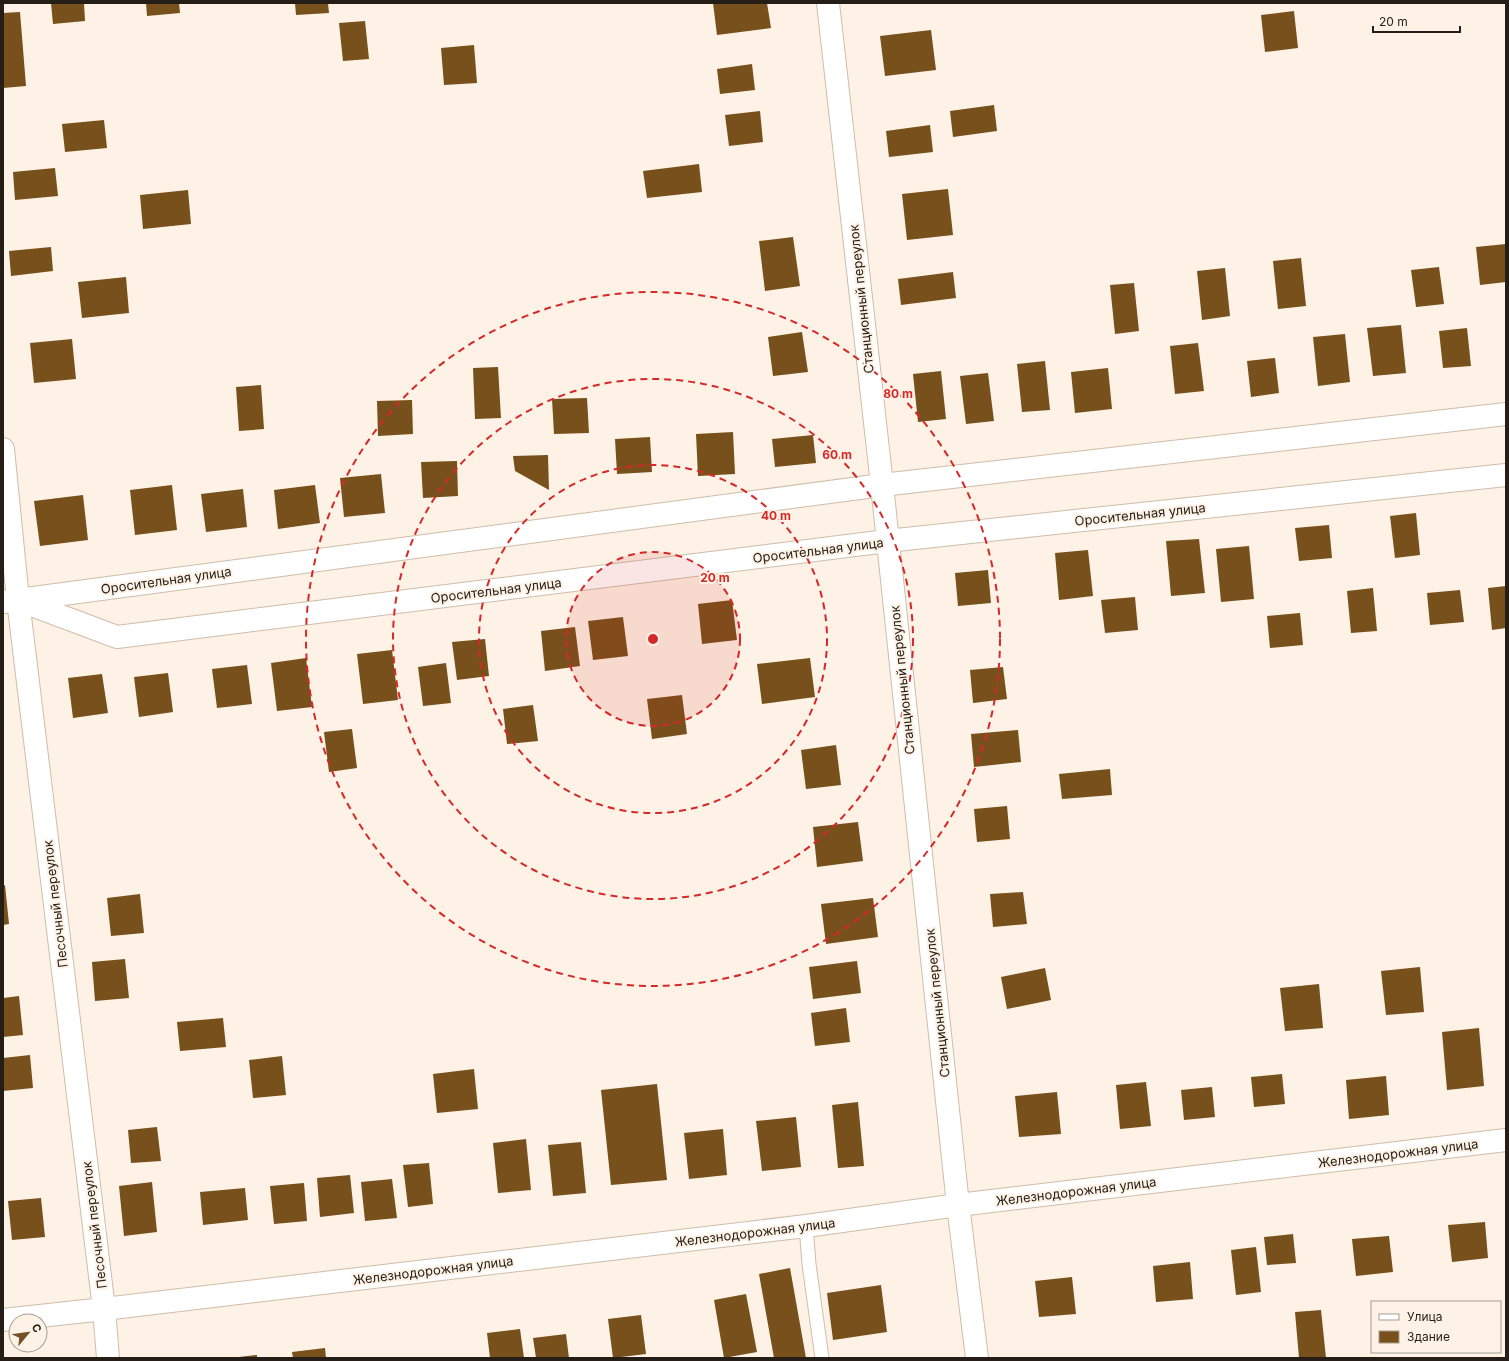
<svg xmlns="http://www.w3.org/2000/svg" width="1509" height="1361" font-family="Inter,sans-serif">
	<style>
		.building { fill: #77501b }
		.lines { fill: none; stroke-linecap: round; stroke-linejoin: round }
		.lane-casing { stroke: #cebda9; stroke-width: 15 }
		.street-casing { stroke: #cebda9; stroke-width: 24 }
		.lane { stroke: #fff; stroke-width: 13 }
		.street { stroke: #fff; stroke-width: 22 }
		.ring { fill: none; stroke: #d62828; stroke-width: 2; stroke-dasharray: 7 5 }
		.labels { text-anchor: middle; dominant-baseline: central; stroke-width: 4; stroke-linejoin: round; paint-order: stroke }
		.street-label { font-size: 13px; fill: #241e16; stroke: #fdf2e5 }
		.centre { fill: #d62828; stroke: #fdf2e5; stroke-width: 2 }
		.ring-label { font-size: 12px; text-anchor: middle; font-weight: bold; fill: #d62828; stroke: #fdf2e5; stroke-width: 4; stroke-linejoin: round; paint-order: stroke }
	</style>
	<rect width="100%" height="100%" fill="#fdf2e5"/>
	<path class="building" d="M 51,3 L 84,3 L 85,21 L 53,24 Z
		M 146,3 L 179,3 L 180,13 L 147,16 Z
		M 295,3 L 328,3 L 329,13 L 296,15 Z
		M 713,3 L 767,3 L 771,28 L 717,35 Z
		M 1294,11 L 1298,48 L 1265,52 L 1261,15 Z
		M 20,12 L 26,86 L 3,88 L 3,13 Z
		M 365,21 L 369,59 L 343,61 L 339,23 Z
		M 931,30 L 936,70 L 885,76 L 880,36 Z
		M 474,45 L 477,83 L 444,85 L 441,48 Z
		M 752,64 L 755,90 L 720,94 L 717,69 Z
		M 994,105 L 997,131 L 953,137 L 950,111 Z
		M 760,111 L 763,142 L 729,146 L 725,115 Z
		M 104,120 L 107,148 L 65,152 L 62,124 Z
		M 930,125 L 933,152 L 889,157 L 886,131 Z
		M 699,164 L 702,192 L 647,198 L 643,171 Z
		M 55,168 L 58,196 L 15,200 L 13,172 Z
		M 948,189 L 953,235 L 907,240 L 902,194 Z
		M 188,190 L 191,224 L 143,229 L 140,195 Z
		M 793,237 L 800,286 L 765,291 L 759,241 Z
		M 1506,244 L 1506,282 L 1480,285 L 1476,247 Z
		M 51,247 L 53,271 L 11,276 L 9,251 Z
		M 1301,258 L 1306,306 L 1278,309 L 1273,261 Z
		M 1439,267 L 1444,304 L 1416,307 L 1411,270 Z
		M 1225,268 L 1230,316 L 1202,320 L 1197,271 Z
		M 953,272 L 956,298 L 901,305 L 898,279 Z
		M 126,277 L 129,313 L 82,318 L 78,282 Z
		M 1134,283 L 1139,331 L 1115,334 L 1110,285 Z
		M 1401,325 L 1406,373 L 1373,376 L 1367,328 Z
		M 1467,328 L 1471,366 L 1443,368 L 1439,331 Z
		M 802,332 L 808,372 L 773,376 L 768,337 Z
		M 1345,334 L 1350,382 L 1318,386 L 1313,337 Z
		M 72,339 L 76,379 L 34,383 L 30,343 Z
		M 1198,343 L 1204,391 L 1175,394 L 1170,346 Z
		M 1275,358 L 1279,393 L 1251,397 L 1247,361 Z
		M 1045,361 L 1050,410 L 1022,412 L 1017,364 Z
		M 498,367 L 501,418 L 475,419 L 473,368 Z
		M 1108,368 L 1112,409 L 1075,413 L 1071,372 Z
		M 941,371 L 946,419 L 918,422 L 913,374 Z
		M 988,373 L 994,421 L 966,424 L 960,376 Z
		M 261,385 L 264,429 L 239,431 L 236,387 Z
		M 587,398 L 589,433 L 554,434 L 552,399 Z
		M 412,400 L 413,434 L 378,436 L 377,401 Z
		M 733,432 L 735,474 L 698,476 L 696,434 Z
		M 813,435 L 816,463 L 775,467 L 772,439 Z
		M 650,437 L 652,472 L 617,474 L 615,439 Z
		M 548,455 L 549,490 L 515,471 L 513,456 Z
		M 457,461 L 458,496 L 423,498 L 421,462 Z
		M 381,474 L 385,513 L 344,517 L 340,478 Z
		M 172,485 L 177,530 L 135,535 L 130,490 Z
		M 315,485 L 320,523 L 278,529 L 274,490 Z
		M 243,489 L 247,527 L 206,532 L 201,494 Z
		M 83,495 L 88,540 L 40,546 L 34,501 Z
		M 1416,513 L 1420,555 L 1395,558 L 1390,516 Z
		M 1329,525 L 1332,558 L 1299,561 L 1295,528 Z
		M 1199,539 L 1205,593 L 1171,596 L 1166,541 Z
		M 1249,546 L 1254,599 L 1221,602 L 1216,549 Z
		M 1088,550 L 1093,596 L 1059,600 L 1055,553 Z
		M 988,570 L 991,603 L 958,606 L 955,573 Z
		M 1506,586 L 1506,628 L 1492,630 L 1488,588 Z
		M 1373,588 L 1377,631 L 1351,633 L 1347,591 Z
		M 1460,590 L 1464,622 L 1430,625 L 1427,593 Z
		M 1135,597 L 1138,630 L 1105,633 L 1101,600 Z
		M 732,600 L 737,640 L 702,644 L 698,604 Z
		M 1300,613 L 1303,645 L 1270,648 L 1267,616 Z
		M 623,617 L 628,656 L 593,660 L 588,621 Z
		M 575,627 L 580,666 L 545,671 L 541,631 Z
		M 485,639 L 489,676 L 457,680 L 452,642 Z
		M 392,650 L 398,700 L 363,704 L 357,654 Z
		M 306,658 L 312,707 L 277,711 L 271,663 Z
		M 810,658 L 815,697 L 762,704 L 757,664 Z
		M 446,663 L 451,703 L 423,706 L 418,667 Z
		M 247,665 L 252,704 L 217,708 L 212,669 Z
		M 1003,667 L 1007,699 L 973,703 L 970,670 Z
		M 168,673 L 173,712 L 139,717 L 134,677 Z
		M 102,674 L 108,713 L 73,718 L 68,678 Z
		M 682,695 L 687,734 L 652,739 L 647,699 Z
		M 533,705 L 538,741 L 507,744 L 503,709 Z
		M 352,729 L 357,768 L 329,772 L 324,732 Z
		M 1018,730 L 1021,762 L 974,767 L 971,734 Z
		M 836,745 L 841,785 L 806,789 L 801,750 Z
		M 1110,769 L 1112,795 L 1062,799 L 1059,774 Z
		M 1007,806 L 1010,839 L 977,842 L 974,809 Z
		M 858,822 L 863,861 L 817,867 L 813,827 Z
		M 5,885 L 9,924 L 3,925 L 3,886 Z
		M 1023,892 L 1027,924 L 993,927 L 990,894 Z
		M 140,894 L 144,933 L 111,936 L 107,898 Z
		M 873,898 L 878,937 L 826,944 L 821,904 Z
		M 125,959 L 129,998 L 95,1001 L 92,962 Z
		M 857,961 L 861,993 L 813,999 L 809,967 Z
		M 1420,967 L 1424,1012 L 1386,1015 L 1381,971 Z
		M 1045,968 L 1051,1000 L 1007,1009 L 1001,977 Z
		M 1319,984 L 1323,1028 L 1285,1031 L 1280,988 Z
		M 19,996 L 23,1035 L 3,1037 L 3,998 Z
		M 846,1008 L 850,1042 L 815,1046 L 811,1013 Z
		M 223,1018 L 226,1047 L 180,1051 L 177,1022 Z
		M 1479,1028 L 1484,1086 L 1447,1090 L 1442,1032 Z
		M 30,1055 L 33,1088 L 3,1091 L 3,1058 Z
		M 282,1056 L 286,1095 L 253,1098 L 249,1060 Z
		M 474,1069 L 478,1109 L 437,1113 L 433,1074 Z
		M 1282,1074 L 1285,1104 L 1254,1107 L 1251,1077 Z
		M 1386,1076 L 1389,1115 L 1349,1119 L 1346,1080 Z
		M 1146,1082 L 1151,1126 L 1120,1129 L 1116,1085 Z
		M 657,1084 L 667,1180 L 611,1185 L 601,1090 Z
		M 1212,1087 L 1215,1117 L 1184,1120 L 1181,1090 Z
		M 1057,1092 L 1061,1134 L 1019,1137 L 1015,1096 Z
		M 858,1102 L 864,1166 L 838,1168 L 832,1105 Z
		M 796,1117 L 801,1167 L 762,1171 L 756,1121 Z
		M 157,1127 L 161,1161 L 131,1163 L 128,1130 Z
		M 723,1129 L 727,1175 L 689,1179 L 684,1133 Z
		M 526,1139 L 531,1190 L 498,1193 L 493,1143 Z
		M 581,1142 L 586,1193 L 553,1196 L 548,1145 Z
		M 429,1163 L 433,1204 L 408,1207 L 403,1165 Z
		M 350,1175 L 354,1213 L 320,1217 L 317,1178 Z
		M 392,1179 L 397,1218 L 365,1221 L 361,1182 Z
		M 152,1182 L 157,1232 L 124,1236 L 119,1186 Z
		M 304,1183 L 307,1221 L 274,1224 L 270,1186 Z
		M 245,1188 L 248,1220 L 203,1225 L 200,1192 Z
		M 41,1198 L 45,1237 L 12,1240 L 8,1201 Z
		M 1485,1222 L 1488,1258 L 1452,1262 L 1448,1225 Z
		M 1293,1234 L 1296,1263 L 1267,1265 L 1264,1237 Z
		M 1389,1236 L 1393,1272 L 1356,1276 L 1352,1239 Z
		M 1256,1247 L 1261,1292 L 1236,1295 L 1231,1250 Z
		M 1190,1262 L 1193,1299 L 1156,1302 L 1153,1266 Z
		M 790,1268 L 806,1358 L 774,1358 L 759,1274 Z
		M 1072,1277 L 1076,1314 L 1039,1317 L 1035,1281 Z
		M 881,1285 L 887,1332 L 833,1340 L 827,1293 Z
		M 746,1294 L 757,1352 L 724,1358 L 714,1300 Z
		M 1321,1310 L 1326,1358 L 1299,1358 L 1295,1312 Z
		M 641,1315 L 646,1354 L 613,1358 L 608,1319 Z
		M 520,1329 L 524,1358 L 490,1358 L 487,1333 Z
		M 566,1334 L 569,1358 L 536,1358 L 533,1338 Z
		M 325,1348 L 326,1358 L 293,1358 L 292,1352 Z
		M 257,1355 L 257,1358 L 239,1358 L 239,1357 Z"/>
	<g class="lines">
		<defs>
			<path id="lane" d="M 806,1226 L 809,1264 L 822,1358"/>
			<path id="street" d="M 828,3 L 882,485 L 958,1205 L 977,1358
				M 3,449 L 18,600 L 104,1309 L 108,1358
				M 21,601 L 117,637 L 887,541 L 1506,475
				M 3,602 L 882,485 L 1506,414
				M 3,1320 L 104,1309 L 806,1226 L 958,1205 L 1506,1140"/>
		</defs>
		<use href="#lane" class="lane-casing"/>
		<use href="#street" class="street-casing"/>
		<use href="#lane" class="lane"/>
		<use href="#street" class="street"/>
	</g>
	<circle cx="653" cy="639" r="87" fill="#d62828" fill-opacity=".12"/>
	<g class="ring">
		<circle cx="653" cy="639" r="87"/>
		<circle cx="653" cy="639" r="174"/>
		<circle cx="653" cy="639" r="260"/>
		<circle cx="653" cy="639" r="347"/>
	</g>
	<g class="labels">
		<g class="street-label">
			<text transform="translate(861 299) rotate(-96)">Станционный переулок</text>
			<text transform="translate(1140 514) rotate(-6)">Оросительная улица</text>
			<text transform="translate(818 550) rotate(-7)">Оросительная улица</text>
			<text transform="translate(166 580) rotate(-8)">Оросительная улица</text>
			<text transform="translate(496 590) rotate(-7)">Оросительная улица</text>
			<text transform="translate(902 680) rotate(-96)">Станционный переулок</text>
			<text transform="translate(55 904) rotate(-97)">Песочный переулок</text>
			<text transform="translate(937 1003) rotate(-96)">Станционный переулок</text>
			<text transform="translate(1398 1153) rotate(-7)">Железнодорожная улица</text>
			<text transform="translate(1076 1191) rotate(-7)">Железнодорожная улица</text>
			<text transform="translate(94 1225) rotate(-97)">Песочный переулок</text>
			<text transform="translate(755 1232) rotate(-7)">Железнодорожная улица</text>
			<text transform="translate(433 1270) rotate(-7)">Железнодорожная улица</text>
		</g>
	</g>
	<circle cx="653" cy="639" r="6" class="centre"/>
	<g class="ring-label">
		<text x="898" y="398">80 m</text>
		<text x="837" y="459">60 m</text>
		<text x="776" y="520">40 m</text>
		<text x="715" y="582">20 m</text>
	</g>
	<rect width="1509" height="1361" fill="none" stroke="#241e16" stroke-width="8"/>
	<rect x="1371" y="1301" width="130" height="52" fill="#fdf2e5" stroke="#a69d92"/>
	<rect x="1379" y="1314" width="20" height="6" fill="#ffffff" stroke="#a69d92"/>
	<text x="1407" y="1321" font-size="12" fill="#241e16">Улица</text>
	<rect x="1379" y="1331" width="20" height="12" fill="#77501b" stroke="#a69d92"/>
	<text x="1407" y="1341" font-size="12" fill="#241e16">Здание</text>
	<g transform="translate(28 1333) rotate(61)"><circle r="19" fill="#fdf2e5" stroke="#a69d92"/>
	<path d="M0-3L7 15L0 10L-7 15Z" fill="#725128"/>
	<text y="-6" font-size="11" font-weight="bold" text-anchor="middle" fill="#241e16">С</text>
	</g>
	<path d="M1373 26v6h87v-6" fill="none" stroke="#241e16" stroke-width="2"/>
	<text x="1379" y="26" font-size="12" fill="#241e16" stroke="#fdf2e5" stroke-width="3" paint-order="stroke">20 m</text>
</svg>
